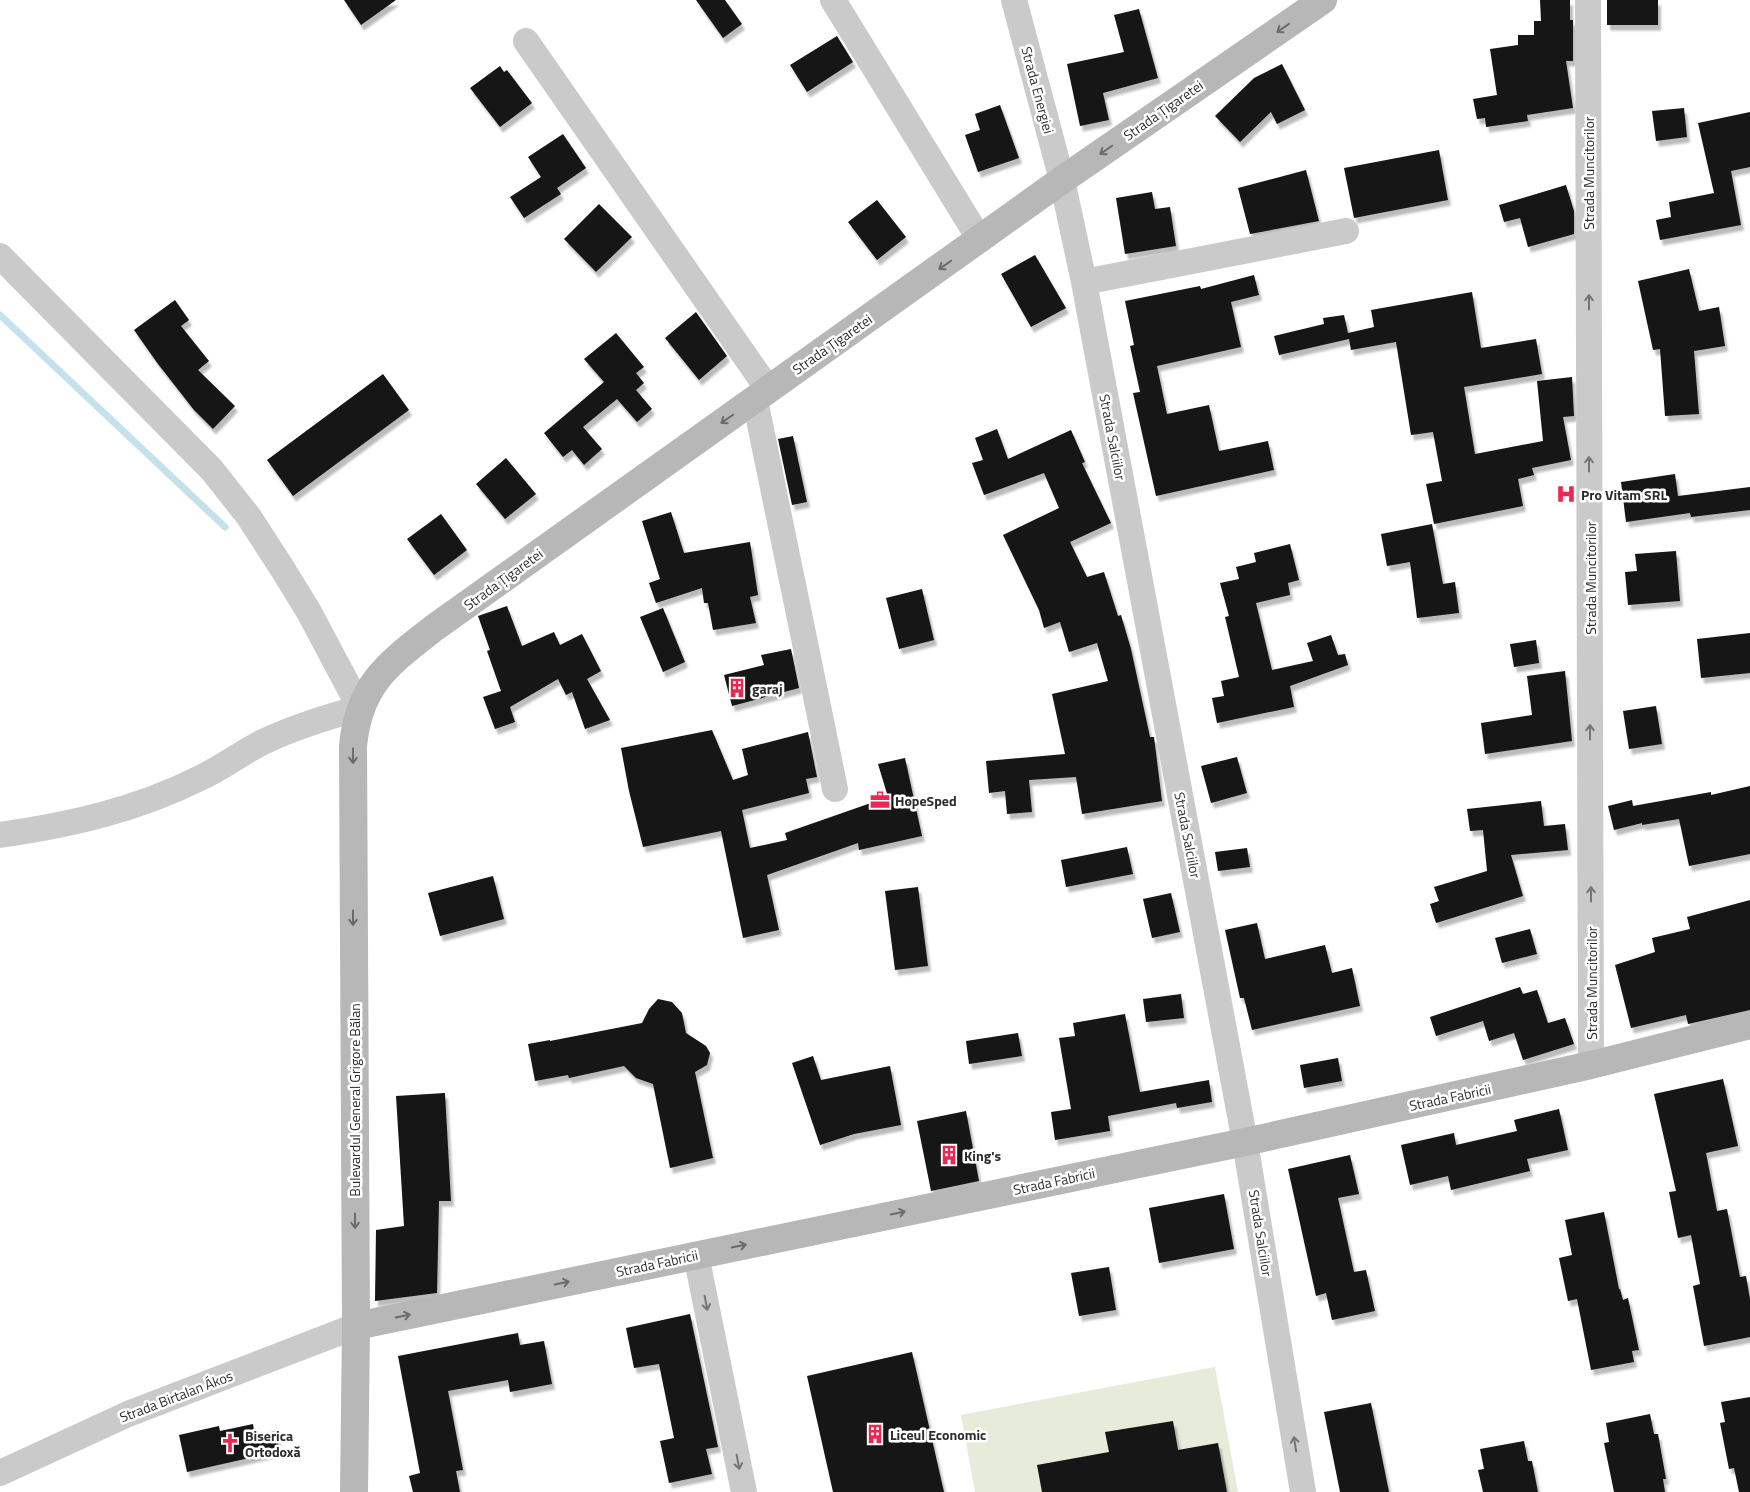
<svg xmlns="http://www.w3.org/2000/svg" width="1750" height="1492" font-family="'Titillium Web',sans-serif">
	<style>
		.green { fill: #e6ebda }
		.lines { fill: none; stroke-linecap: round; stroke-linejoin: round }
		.stream { stroke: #c5e2ec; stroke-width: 7 }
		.building { fill: #141414; filter: url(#shadow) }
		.street { stroke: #cacaca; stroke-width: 26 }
		.secondary { stroke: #b7b7b7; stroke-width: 28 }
		.oneway { stroke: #6b6b6b }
		.oneway2 { stroke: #747474 }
		.labels { text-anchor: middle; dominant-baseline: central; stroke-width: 5; stroke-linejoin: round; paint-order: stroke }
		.street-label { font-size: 14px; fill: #2d2d2d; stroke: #fff }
		.poi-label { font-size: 14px; font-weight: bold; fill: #2d2d2d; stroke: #fff; text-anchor: start }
	</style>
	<defs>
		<filter id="shadow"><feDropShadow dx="3" dy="5.5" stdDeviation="1" flood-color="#0004"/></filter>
	</defs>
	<rect width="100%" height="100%" fill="#fff"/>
	<path class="green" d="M 1215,1367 L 1238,1492 L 975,1492 L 961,1415 Z"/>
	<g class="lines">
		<path class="stream" d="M 0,315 L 225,527"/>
	</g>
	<path class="building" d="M 344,0 L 396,0 L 361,25 Z
		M 696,0 L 725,0 L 742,24 L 723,38 Z
		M 1540,0 L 1570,0 L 1570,20 L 1573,20 L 1573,61 L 1566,61 L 1573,108 L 1527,115 L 1528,121 L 1486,127 L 1485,118 L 1477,119 L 1473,99 L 1497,95 L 1490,49 L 1518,45 L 1518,35 L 1534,35 L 1534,21 L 1541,21 Z
		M 1607,0 L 1658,0 L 1658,25 L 1607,25 Z
		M 1139,9 L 1158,78 L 1103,93 L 1109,120 L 1080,126 L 1067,64 L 1124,52 L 1114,15 Z
		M 837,36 L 853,62 L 807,92 L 790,65 Z
		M 1282,64 L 1305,110 L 1277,124 L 1271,112 L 1240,142 L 1215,116 L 1254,78 Z
		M 500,66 L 504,72 L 507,70 L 532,103 L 500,127 L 470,88 Z
		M 1000,105 L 1019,158 L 978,172 L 965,135 L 980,130 L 975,114 Z
		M 1684,108 L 1687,137 L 1656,141 L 1652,111 Z
		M 1750,112 L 1750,167 L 1731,171 L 1741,225 L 1660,240 L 1656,220 L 1671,217 L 1669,202 L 1714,193 L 1698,123 Z
		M 563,134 L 586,168 L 557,188 L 561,194 L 524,218 L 510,197 L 541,177 L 528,157 Z
		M 1439,150 L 1448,200 L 1354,218 L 1344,168 Z
		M 1306,170 L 1319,221 L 1250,234 L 1238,188 Z
		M 1566,185 L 1574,211 L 1574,234 L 1528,247 L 1520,218 L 1504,222 L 1499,205 Z
		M 1152,192 L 1155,209 L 1170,207 L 1176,246 L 1125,254 L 1116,198 Z
		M 877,200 L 906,237 L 877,260 L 848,222 Z
		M 599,204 L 632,237 L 596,272 L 564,239 Z
		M 1035,255 L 1066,308 L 1031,327 L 1001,274 Z
		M 1689,269 L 1699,311 L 1719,307 L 1725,346 L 1694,351 L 1699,414 L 1665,416 L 1660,349 L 1653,350 L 1638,281 Z
		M 1254,275 L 1259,295 L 1231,302 L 1241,347 L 1157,366 L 1167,414 L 1209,405 L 1219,451 L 1268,441 L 1274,470 L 1156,496 L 1133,393 L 1140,392 L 1130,346 L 1134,345 L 1125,301 L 1200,286 L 1201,289 Z
		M 1472,292 L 1481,348 L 1536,339 L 1542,374 L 1464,387 L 1475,454 L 1543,441 L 1537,381 L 1572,377 L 1574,416 L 1563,417 L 1571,460 L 1532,468 L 1534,475 L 1518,479 L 1523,506 L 1434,524 L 1426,484 L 1442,481 L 1433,432 L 1411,435 L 1396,342 L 1351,350 L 1349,339 L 1279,355 L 1274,336 L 1324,324 L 1323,318 L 1344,315 L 1348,333 L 1374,327 L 1371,310 Z
		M 175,300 L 189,320 L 181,326 L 209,361 L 198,370 L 235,406 L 213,429 L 194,410 L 158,364 L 134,330 Z
		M 696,312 L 727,356 L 699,380 L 665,338 Z
		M 616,333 L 644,367 L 636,373 L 644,383 L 636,390 L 652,409 L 637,422 L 617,399 L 583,427 L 602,449 L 584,465 L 572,450 L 563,457 L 544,433 L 604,382 L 584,359 Z
		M 383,374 L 409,410 L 293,496 L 267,460 Z
		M 997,429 L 1008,459 L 1071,430 L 1085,462 L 1082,463 L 1111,523 L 1070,542 L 1087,577 L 1104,572 L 1118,616 L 1121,615 L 1131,649 L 1150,737 L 1154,737 L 1162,801 L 1082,814 L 1076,777 L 1029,780 L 1032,812 L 1007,814 L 1005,791 L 989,793 L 986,761 L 1065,754 L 1052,694 L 1108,681 L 1097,643 L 1069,652 L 1060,622 L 1044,628 L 1039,610 L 1003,535 L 1059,508 L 1044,473 L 984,495 L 972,463 L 983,460 L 975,438 Z
		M 793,436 L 807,502 L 792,505 L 778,439 Z
		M 506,458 L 536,494 L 505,519 L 476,484 Z
		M 1675,474 L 1678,496 L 1750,487 L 1750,510 L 1691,517 L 1690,513 L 1626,522 L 1621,482 Z
		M 671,512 L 684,553 L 750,542 L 758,595 L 750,597 L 756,623 L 713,630 L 708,603 L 704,603 L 702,588 L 656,603 L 649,583 L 660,579 L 642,521 Z
		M 441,514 L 467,550 L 434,575 L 407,539 Z
		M 1432,524 L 1443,584 L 1455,582 L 1459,613 L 1417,618 L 1410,562 L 1387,566 L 1381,534 Z
		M 1290,544 L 1299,580 L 1288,583 L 1290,595 L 1256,603 L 1272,670 L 1313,661 L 1307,643 L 1331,635 L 1338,655 L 1345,654 L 1348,665 L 1290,686 L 1294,707 L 1217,723 L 1212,698 L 1224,696 L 1221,681 L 1239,677 L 1225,617 L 1229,616 L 1220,583 L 1239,579 L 1236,567 L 1256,562 L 1254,553 Z
		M 1676,551 L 1680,601 L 1628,605 L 1625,572 L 1637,571 L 1635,554 Z
		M 922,589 L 934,640 L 899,649 L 886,598 Z
		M 507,606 L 522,646 L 554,632 L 560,645 L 582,634 L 601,671 L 587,679 L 610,720 L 585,729 L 572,692 L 566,695 L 558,679 L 510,707 L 515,722 L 495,729 L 483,697 L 501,691 L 487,651 L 490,650 L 478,616 Z
		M 663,608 L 685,662 L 663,672 L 640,617 Z
		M 1750,633 L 1750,673 L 1701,678 L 1697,639 Z
		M 1536,640 L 1539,663 L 1514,667 L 1510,644 Z
		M 791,649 L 799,688 L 732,706 L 724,675 L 764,665 L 761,655 Z
		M 1565,671 L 1572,741 L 1485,754 L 1481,723 L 1532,715 L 1527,676 Z
		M 1656,706 L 1662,744 L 1629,749 L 1623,711 Z
		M 712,730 L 733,780 L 748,775 L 742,749 L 808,732 L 817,777 L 806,779 L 809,793 L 742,810 L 750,848 L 787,840 L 785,833 L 888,797 L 878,764 L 905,758 L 922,836 L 859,850 L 858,843 L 767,875 L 779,930 L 743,938 L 721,831 L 643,847 L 629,791 L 621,748 Z
		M 1237,757 L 1247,793 L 1211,803 L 1201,766 Z
		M 1750,786 L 1750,854 L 1689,866 L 1679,819 L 1642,825 L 1642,823 L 1614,830 L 1608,806 L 1632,800 L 1633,806 L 1711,792 L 1711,795 Z
		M 1541,801 L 1544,826 L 1565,824 L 1568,850 L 1511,855 L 1523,896 L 1436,923 L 1430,904 L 1439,901 L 1434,887 L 1487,871 L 1483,830 L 1470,831 L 1467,809 Z
		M 1127,847 L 1133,874 L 1066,887 L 1061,860 Z
		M 1247,848 L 1250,867 L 1218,871 L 1215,852 Z
		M 493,876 L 504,919 L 440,936 L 428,893 Z
		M 918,887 L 928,966 L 895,970 L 885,891 Z
		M 1171,893 L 1180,932 L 1152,938 L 1143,899 Z
		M 1750,900 L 1750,1010 L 1688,1024 L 1686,1015 L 1631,1028 L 1615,965 L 1655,952 L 1652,938 L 1690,929 L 1687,917 Z
		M 1257,923 L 1265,959 L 1325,945 L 1332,973 L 1352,968 L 1360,1006 L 1252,1030 L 1244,998 L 1240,998 L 1225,930 Z
		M 1530,929 L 1537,954 L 1502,963 L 1495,938 Z
		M 1520,987 L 1523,994 L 1537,990 L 1548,1023 L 1565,1018 L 1574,1044 L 1523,1060 L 1514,1033 L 1489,1041 L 1483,1021 L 1436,1036 L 1430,1017 Z
		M 1181,994 L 1184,1018 L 1146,1022 L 1143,999 Z
		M 658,999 L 672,1002 L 682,1013 L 686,1033 L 706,1046 L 710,1053 L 707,1065 L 695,1072 L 713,1158 L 670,1168 L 653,1084 L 636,1078 L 624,1066 L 569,1078 L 568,1075 L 535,1081 L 528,1044 L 550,1040 L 550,1041 L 642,1023 L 649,1009 Z
		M 1125,1014 L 1140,1092 L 1209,1080 L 1212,1102 L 1177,1108 L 1176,1103 L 1108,1116 L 1110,1131 L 1055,1140 L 1051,1112 L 1071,1109 L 1059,1038 L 1075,1036 L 1073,1023 Z
		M 1018,1033 L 1022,1056 L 969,1064 L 966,1041 Z
		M 813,1056 L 821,1080 L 890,1066 L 901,1125 L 854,1134 L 820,1145 L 792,1063 Z
		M 1338,1058 L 1342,1081 L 1304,1088 L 1300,1065 Z
		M 1723,1079 L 1738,1146 L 1706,1153 L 1717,1211 L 1727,1209 L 1740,1277 L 1746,1276 L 1750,1299 L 1750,1337 L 1704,1346 L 1693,1286 L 1700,1284 L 1691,1235 L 1678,1238 L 1669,1192 L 1676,1191 L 1654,1094 Z
		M 445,1093 L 451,1201 L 439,1201 L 437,1293 L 375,1301 L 376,1230 L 404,1226 L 396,1096 Z
		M 1559,1109 L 1568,1150 L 1527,1159 L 1530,1171 L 1451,1190 L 1448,1176 L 1410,1185 L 1401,1145 L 1454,1133 L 1456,1145 L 1517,1131 L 1514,1120 Z
		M 966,1111 L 979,1181 L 931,1191 L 917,1121 Z
		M 1350,1155 L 1359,1194 L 1338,1198 L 1354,1272 L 1366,1270 L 1375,1311 L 1332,1320 L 1326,1293 L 1316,1296 L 1288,1169 Z
		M 1224,1194 L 1234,1249 L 1159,1263 L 1149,1208 Z
		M 1604,1212 L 1619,1289 L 1620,1289 L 1623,1300 L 1628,1298 L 1639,1350 L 1632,1351 L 1634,1362 L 1591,1370 L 1577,1299 L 1568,1301 L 1559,1258 L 1572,1255 L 1565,1220 Z
		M 1109,1267 L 1116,1310 L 1079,1316 L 1071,1273 Z
		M 690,1314 L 718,1447 L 706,1449 L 712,1474 L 669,1483 L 660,1441 L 674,1438 L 659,1364 L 634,1368 L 626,1328 Z
		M 518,1333 L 520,1345 L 544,1341 L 552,1384 L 510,1392 L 508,1380 L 448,1391 L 463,1470 L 456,1471 L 460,1492 L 413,1492 L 409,1476 L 420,1473 L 398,1356 Z
		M 912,1352 L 944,1492 L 833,1492 L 807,1376 Z
		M 1750,1397 L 1750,1492 L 1739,1492 L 1734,1468 L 1729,1469 L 1720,1423 L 1725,1422 L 1721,1402 Z
		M 1371,1403 L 1389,1492 L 1340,1492 L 1324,1412 Z
		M 1650,1414 L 1654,1434 L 1658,1434 L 1666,1479 L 1663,1479 L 1665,1492 L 1614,1492 L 1604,1443 L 1609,1442 L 1606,1423 Z
		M 1173,1421 L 1178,1450 L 1218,1443 L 1227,1492 L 1042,1492 L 1037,1465 L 1109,1452 L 1105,1432 Z
		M 253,1424 L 255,1435 L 276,1431 L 280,1451 L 187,1472 L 179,1435 L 219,1426 L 220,1431 Z
		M 1524,1441 L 1528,1461 L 1532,1461 L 1538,1492 L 1483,1492 L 1478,1470 L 1484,1469 L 1480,1449 Z"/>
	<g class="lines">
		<path class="street" d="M 833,0 L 980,240
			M 1014,0 L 1062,180 L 1084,282 L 1245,1142 L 1303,1492
			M 1588,0 L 1591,1065
			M 526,41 L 768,389
			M 0,256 L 212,470 L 249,517 L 282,568 L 309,612 L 360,708 C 327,717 294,727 263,742 C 241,753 222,768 200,778 C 137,810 69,825 0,835
			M 1084,282 L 1346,231
			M 755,400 L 835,789
			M 696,1255 L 744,1492
			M 0,1473 L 128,1414 L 356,1326"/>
		<path class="secondary" d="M 356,1326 L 1245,1142 L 1591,1065 L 1750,1025
			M 354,1492 L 356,1326 L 353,746 C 359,684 388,664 434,628 L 1062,180 L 1323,0"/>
	</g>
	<defs><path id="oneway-shaft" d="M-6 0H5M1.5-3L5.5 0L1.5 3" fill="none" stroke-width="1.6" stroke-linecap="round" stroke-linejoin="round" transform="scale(1.25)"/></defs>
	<g class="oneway">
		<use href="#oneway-shaft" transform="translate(1283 28) rotate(145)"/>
		<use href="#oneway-shaft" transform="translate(1106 150) rotate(145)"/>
		<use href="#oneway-shaft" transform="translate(945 265) rotate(145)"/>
		<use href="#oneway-shaft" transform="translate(727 419) rotate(145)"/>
		<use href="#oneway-shaft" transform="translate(353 756) rotate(90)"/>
		<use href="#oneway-shaft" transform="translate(353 918) rotate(90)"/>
		<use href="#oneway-shaft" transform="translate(898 1213) rotate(-12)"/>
		<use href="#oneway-shaft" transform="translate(355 1221) rotate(90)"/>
		<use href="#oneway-shaft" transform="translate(739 1246) rotate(-12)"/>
		<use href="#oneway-shaft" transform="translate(562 1283) rotate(-12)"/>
		<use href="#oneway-shaft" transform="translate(403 1316) rotate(-12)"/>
	</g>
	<g class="oneway2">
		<use href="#oneway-shaft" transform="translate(1589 302) rotate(-90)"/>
		<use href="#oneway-shaft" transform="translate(1589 464) rotate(-90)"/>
		<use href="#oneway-shaft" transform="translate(1590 732) rotate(-90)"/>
		<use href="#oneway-shaft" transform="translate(1591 894) rotate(-90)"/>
		<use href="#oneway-shaft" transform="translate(706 1303) rotate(79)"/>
		<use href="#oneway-shaft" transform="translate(1295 1444) rotate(-99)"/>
		<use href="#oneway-shaft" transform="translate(738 1462) rotate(79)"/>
	</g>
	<defs>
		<symbol id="hospital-bare" viewBox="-9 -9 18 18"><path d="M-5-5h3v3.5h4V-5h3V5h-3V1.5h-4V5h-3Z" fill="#ea2952" stroke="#fff" stroke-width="2.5" paint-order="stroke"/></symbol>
		<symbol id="building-bare" viewBox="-9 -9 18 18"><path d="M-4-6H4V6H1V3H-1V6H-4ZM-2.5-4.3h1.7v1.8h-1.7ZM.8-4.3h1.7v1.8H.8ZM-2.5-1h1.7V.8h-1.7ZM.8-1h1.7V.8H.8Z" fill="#ea2952" stroke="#fff" stroke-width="2.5" paint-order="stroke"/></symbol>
		<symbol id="office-bare" viewBox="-9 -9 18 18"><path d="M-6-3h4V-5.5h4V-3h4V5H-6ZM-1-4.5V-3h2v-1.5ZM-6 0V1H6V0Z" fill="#ea2952" stroke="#fff" stroke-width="2.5" paint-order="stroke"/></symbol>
		<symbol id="church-bare" viewBox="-9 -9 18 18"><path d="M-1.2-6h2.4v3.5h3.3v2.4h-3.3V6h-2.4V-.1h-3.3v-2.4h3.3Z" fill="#ea2952" stroke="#fff" stroke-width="2.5" paint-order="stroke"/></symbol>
	</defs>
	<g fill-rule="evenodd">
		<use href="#hospital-bare" x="1552" y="480" width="28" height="28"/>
		<use href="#building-bare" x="723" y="674" width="28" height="28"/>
		<use href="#office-bare" x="866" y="786" width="28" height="28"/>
		<use href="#building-bare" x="935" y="1141" width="28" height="28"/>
		<use href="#building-bare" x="861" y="1420" width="28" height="28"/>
		<use href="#church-bare" x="216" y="1429" width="28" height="28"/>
	</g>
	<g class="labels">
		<g class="street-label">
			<text transform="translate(1038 90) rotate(75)">Strada Energiei</text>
			<text transform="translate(1163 110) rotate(-35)">Strada Țigaretei</text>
			<text transform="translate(1588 173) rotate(-90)">Strada Muncitorilor</text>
			<text transform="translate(832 344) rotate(-35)">Strada Țigaretei</text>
			<text transform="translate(1113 437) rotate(79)">Strada Salciilor</text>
			<text transform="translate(1590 578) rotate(-90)">Strada Muncitorilor</text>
			<text transform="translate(503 579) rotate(-36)">Strada Țigaretei</text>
			<text transform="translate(1188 835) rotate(79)">Strada Salciilor</text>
			<text transform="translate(1591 983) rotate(-90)">Strada Muncitorilor</text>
			<text transform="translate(1450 1097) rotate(-12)">Strada Fabricii</text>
			<text transform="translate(354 1100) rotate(-90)">Bulevardul General Grigore Bălan</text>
			<text transform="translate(1054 1181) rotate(-12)">Strada Fabricii</text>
			<text transform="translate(1261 1233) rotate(81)">Strada Salciilor</text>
			<text transform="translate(657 1263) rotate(-12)">Strada Fabricii</text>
			<text transform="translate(176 1396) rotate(-21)">Strada Birtalan Ákos</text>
		</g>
		<g class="poi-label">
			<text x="1581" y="494">Pro Vitam SRL</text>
			<text x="752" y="688">garaj</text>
			<text x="895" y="800">HopeSped</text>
			<text x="964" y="1155">King's</text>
			<text x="890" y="1434">Liceul Economic</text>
			<text x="245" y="1435">Biserica<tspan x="245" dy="16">Ortodoxă</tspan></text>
		</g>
	</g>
</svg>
